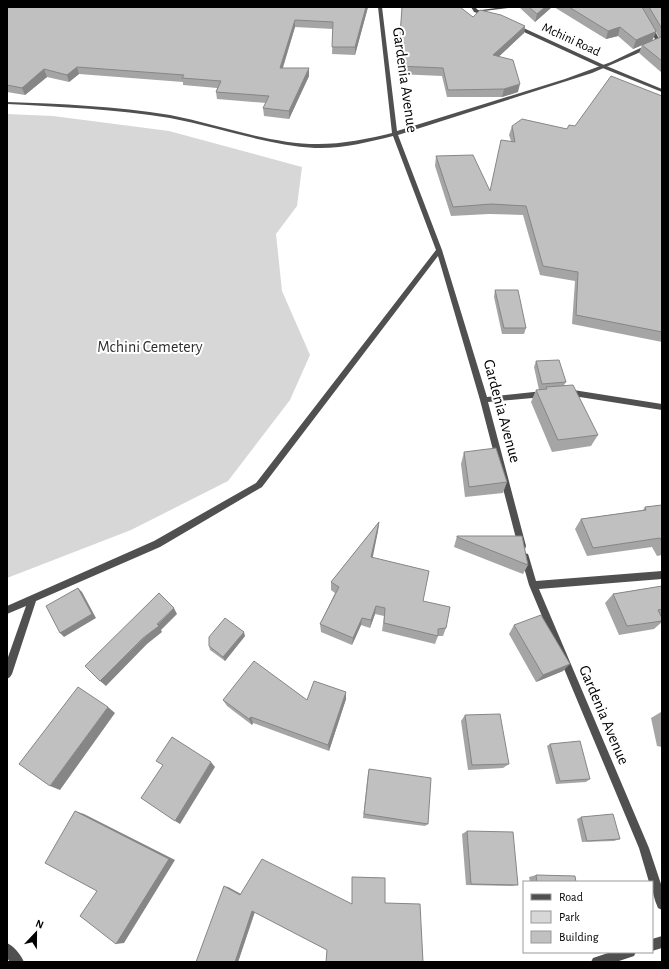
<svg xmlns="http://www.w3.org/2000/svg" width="669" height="969" font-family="'Alegreya Sans',sans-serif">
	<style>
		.green { fill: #d7d7d7 }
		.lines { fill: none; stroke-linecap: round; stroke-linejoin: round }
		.minor { fill: #505050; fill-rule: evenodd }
		.tertiary { fill: #505050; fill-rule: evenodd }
		.wall { fill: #a5a5a5; fill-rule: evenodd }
		.shaded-wall { fill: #868686 }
		.building { fill: #c0c0c0; stroke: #868686 }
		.labels { text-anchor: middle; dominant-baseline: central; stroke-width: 4; stroke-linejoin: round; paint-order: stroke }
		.far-street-label { font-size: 13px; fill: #000; stroke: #fff }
		.street-label { font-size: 16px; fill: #000; stroke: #fff }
		.park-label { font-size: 16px; fill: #2e2e2e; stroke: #fff }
	</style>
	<rect width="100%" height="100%" fill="#fff"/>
	<path class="green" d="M 7,114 L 53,116 L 169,131 L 302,167 L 297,206 L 276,234 L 282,291 L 310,355 L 290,400 L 228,481 L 131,530 L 7,578 Z"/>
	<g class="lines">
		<path class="minor" d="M 378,7 L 382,7 L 397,131 L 565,79 L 611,62 L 653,42 L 655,39 L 648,25 L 652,25 L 659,39 L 657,44 L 636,54 L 592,73 L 398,135 L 442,250 L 487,397 L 543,391 L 547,394 L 543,397 L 488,402 L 526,546 L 525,549 L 522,550 L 519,549 L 518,546 L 480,400 L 438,256 L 262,487 L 160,547 L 36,601 L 12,674 L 10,677 L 7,679 L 7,660 L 26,606 L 7,614 L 7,606 L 154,541 L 256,483 L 436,250 L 393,136 C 368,142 342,149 315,148 C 266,145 218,127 170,118 C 116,109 62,107 7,104 L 7,102 C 61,104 116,106 170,115 C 217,124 269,144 318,144 C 343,144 368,139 392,133 Z
			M 503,7 L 517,7 L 476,12 L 474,11 Z
			M 567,389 L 662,404 L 662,410 L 567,395 L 563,392 Z
			M 525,553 L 528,554 L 529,557 L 536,581 L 662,571 L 662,579 L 539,589 L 649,848 L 662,887 L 662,910 L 658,908 C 654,899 652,891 652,882 L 649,882 L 639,848 L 529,585 L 521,557 L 522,554 Z
			M 662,936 L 662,948 L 652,951 L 652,939 Z
			M 7,943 C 14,946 21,955 24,962 L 10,962 L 7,958 Z
			M 611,952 L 636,952 L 634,956 L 616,962 L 591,962 L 593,958 Z"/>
		<path class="tertiary" d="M 471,7 L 475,7 L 478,10 L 489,15 L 487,16 L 474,12 Z
			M 513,25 L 517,25 L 604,65 L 662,89 L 662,92 L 600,67 L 513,27 Z"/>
	</g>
	<path class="wall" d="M 7,7 L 368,7 L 355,55 L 332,54 L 333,29 L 295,27 L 283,68 L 309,76 L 289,119 L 264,116 L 263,108 L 266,103 L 217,99 L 216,92 L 217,88 L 183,85 L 183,82 L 79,74 L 69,82 L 47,77 L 25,95 L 7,92 Z
		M 402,7 L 473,17 L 525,26 L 524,33 L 499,56 L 518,92 L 502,97 L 447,97 L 442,76 L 397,74 Z
		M 519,7 L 552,7 L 535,22 Z
		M 554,7 L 662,7 L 662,73 L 639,53 L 642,45 L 633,49 L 618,36 L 606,39 ZM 656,32 L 659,38 L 652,41 L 653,39 Z
		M 662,96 L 662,342 L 572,324 L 575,281 L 540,275 L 523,215 L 489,214 L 451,216 L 435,166 L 436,156 L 490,191 L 511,141 L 509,135 L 512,126 L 567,129 Z
		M 495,290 L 526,328 L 524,334 L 502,334 L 494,297 Z
		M 536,361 L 566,382 L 564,385 L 598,435 L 591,446 L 552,452 L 531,402 L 536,390 L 539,390 L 534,367 Z
		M 464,452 L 507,482 L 503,493 L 465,497 L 461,464 Z
		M 662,505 L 662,555 L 657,556 L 652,547 L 587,556 L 575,529 L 581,519 L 643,510 L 645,507 Z
		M 379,522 L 378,531 L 372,557 L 423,601 L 446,628 L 443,636 L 438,636 L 435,644 L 382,631 L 384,616 L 375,614 L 370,628 L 361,625 L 352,645 L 321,632 L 320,624 L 335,593 L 331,590 L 331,582 Z
		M 457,536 L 528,565 L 523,574 L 454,547 Z
		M 662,586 L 662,616 L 661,617 L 662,622 L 654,629 L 619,635 L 605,603 L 613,594 Z
		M 514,625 L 563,671 L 536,682 L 509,634 Z
		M 245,636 L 225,661 L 210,650 L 209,646 Z
		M 346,692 L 346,699 L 329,751 L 253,723 L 252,725 L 227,706 L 223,700 L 307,700 Z
		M 661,712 L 662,712 L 662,747 L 657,746 L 651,718 Z
		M 465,715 L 509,764 L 503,768 L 468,770 L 461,721 Z
		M 550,744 L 590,779 L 586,782 L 556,784 L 547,746 Z
		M 369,769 L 428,824 L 425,826 L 363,818 L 368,773 Z
		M 581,817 L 620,839 L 614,841 L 582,842 L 577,819 Z
		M 467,831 L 518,885 L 512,886 L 466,885 L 462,834 Z
		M 536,875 L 576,882 L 530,882 L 529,877 Z
		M 352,877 L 385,878 L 327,950 L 255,912 L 238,962 L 196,962 L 228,887 L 241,894 L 352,904 Z"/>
	<path class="shaded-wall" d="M 366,7 L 368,7 L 355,55 L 355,47 Z
		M 545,7 L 552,7 L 535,22 L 537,14 Z
		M 295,20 L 295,27 L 280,76 L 280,68 Z
		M 525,26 L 524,33 L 492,63 L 493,55 Z
		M 620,27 L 618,36 L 606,39 L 608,31 Z
		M 656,31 L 652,41 L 633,49 L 636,40 Z
		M 77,67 L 79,74 L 69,82 L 67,75 Z
		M 309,68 L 309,76 L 289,119 L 289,111 Z
		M 44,69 L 47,77 L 25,95 L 22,88 Z
		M 520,84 L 518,92 L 502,97 L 504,89 Z
		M 379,522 L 378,531 L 371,566 L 371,557 Z
		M 78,588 L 82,592 L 96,618 L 64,637 L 60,633 Z
		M 376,606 L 375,614 L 370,628 L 371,620 Z
		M 174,608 L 177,614 L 161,630 L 162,632 L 147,644 L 106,686 L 100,681 Z
		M 362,618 L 361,625 L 352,645 L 353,638 Z
		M 244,632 L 245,636 L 225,661 L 223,657 Z
		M 570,664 L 563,671 L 536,682 L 543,675 Z
		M 346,692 L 346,699 L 329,751 L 328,745 Z
		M 108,707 L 115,713 L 60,790 L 50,786 Z
		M 251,717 L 253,723 L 252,725 L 249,719 Z
		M 211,762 L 215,767 L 180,824 L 175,821 Z
		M 75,811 L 84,814 L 175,860 L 124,943 L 116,944 Z
		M 224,886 L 228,887 L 244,896 L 240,895 Z
		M 252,911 L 255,911 L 238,962 L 235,962 Z"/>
	<path class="building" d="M 7,7 L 366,7 L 355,47 L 332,47 L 333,22 L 295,20 L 280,68 L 309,68 L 289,111 L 263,108 L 269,96 L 216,92 L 221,81 L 182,78 L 184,75 L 77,67 L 67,75 L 44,69 L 22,88 L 7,85 Z
		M 402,7 L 460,7 L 473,17 L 480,10 L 501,15 L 525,26 L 493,55 L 513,60 L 520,84 L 504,89 L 448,90 L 443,68 L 398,66 Z
		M 529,7 L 545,7 L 537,14 Z
		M 569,7 L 642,7 L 656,31 L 655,32 L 636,40 L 620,27 L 608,31 Z
		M 649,7 L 662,7 L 662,29 Z
		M 662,34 L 662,61 L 642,45 L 661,37 Z
		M 611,76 L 662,96 L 662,103 L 661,104 L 662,104 L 662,332 L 576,315 L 578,272 L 543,266 L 526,206 L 491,204 L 453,207 L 436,156 L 473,155 L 490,191 L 501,140 L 515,142 L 512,126 L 522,119 L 567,129 L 569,125 L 575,126 Z
		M 495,290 L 518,290 L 526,328 L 504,328 Z
		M 559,360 L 566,382 L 542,384 L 536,361 Z
		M 573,385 L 598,435 L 558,440 L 536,390 L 547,389 L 546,387 Z
		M 496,448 L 507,482 L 469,487 L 464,452 Z
		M 662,505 L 662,542 L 660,538 L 593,548 L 581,519 L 646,510 L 645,507 Z
		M 379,522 L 371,557 L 429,571 L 423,601 L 450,607 L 446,628 L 438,629 L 438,636 L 384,623 L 385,608 L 376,606 L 371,620 L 362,618 L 353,638 L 320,624 L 339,587 L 331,582 Z
		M 457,536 L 522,536 L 528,565 L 457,537 Z
		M 662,586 L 662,609 L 658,610 L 662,618 L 662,621 L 627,626 L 613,594 Z
		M 78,588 L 92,614 L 60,633 L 46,606 Z
		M 159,593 L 174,608 L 157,624 L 159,626 L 143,638 L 100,681 L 85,666 Z
		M 541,615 L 570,664 L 543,675 L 514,625 Z
		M 225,618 L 244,632 L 223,657 L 209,646 L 209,637 Z
		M 254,661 L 307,700 L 314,681 L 346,692 L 328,745 L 251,717 L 249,719 L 223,700 Z
		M 78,687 L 108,707 L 50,786 L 19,764 Z
		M 500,714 L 509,764 L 472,765 L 465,715 Z
		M 172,737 L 211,762 L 175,821 L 141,798 L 163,765 L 156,761 Z
		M 580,741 L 590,779 L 560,781 L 550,744 Z
		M 369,769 L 431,778 L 428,824 L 364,814 Z
		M 75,811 L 169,859 L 116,944 L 80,916 L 97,891 L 45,863 Z
		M 613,814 L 620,839 L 587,841 L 581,817 Z
		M 467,831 L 513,832 L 518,885 L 471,884 Z
		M 262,859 L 352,904 L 352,877 L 385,878 L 385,903 L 420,904 L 423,962 L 326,962 L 327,950 L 252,911 L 235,962 L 196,962 L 224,886 L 240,895 Z
		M 536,875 L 575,876 L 576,882 L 537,882 Z"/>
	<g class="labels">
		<g class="far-street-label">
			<text transform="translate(571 40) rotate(25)">Mchini Road</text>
		</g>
		<g class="street-label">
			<text transform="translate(405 80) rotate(82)">Gardenia Avenue</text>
			<text transform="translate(502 411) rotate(75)">Gardenia Avenue</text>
			<text transform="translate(604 715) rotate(67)">Gardenia Avenue</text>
		</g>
		<g class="park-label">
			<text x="150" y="347">Mchini Cemetery</text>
		</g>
	</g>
	<rect width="669" height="969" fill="none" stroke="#000000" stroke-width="16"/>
	<rect x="523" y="881" width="130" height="72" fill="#ffffff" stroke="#999999"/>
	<rect x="531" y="894" width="20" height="6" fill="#505050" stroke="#999999"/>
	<text x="559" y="901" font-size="12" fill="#000000">Road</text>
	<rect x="531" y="911" width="20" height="12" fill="#d7d7d7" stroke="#999999"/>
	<text x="559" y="921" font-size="12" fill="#000000">Park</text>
	<rect x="531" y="931" width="20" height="12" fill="#c0c0c0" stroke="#999999"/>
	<text x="559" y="941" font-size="12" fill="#000000">Building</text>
	<g transform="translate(36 933) rotate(22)" stroke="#ffffff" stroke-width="3" paint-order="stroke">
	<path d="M0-3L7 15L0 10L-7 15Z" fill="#000000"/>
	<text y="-6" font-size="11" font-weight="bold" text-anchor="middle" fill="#000000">N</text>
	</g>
</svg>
